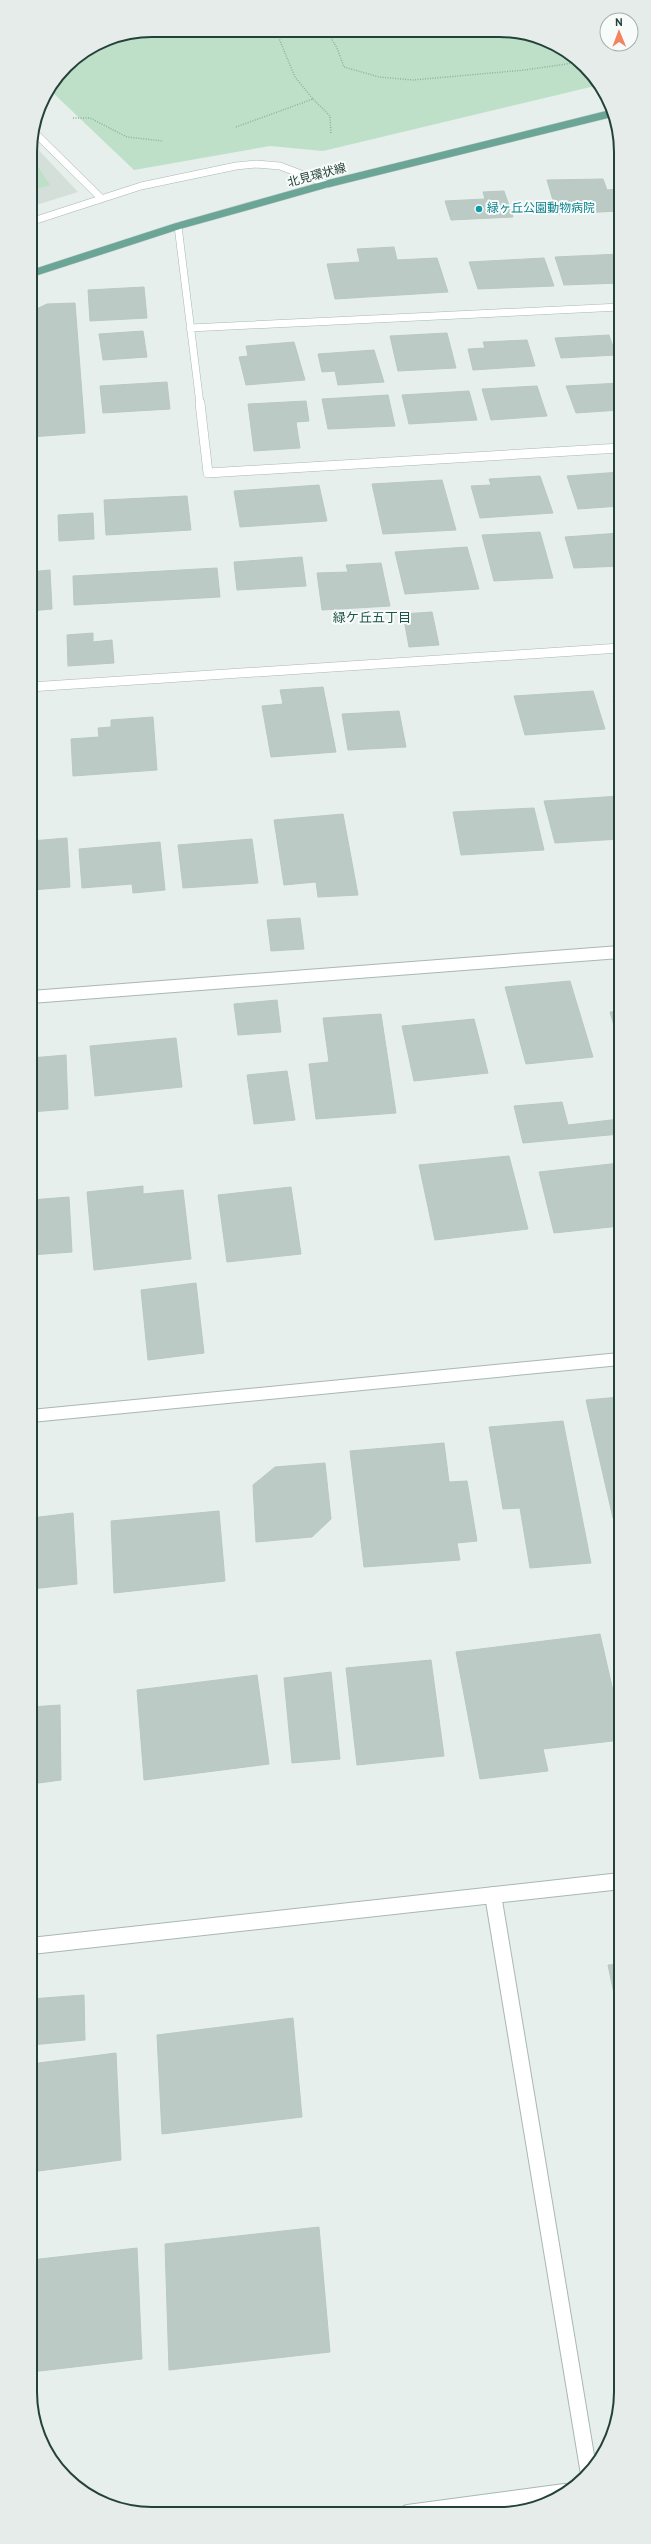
<svg xmlns="http://www.w3.org/2000/svg" width="651" height="2544" font-family="Overpass,'Noto Sans JP',sans-serif">
	<style>
		.built { fill: #d4dfda }
		.green { fill: #bfe0c8 }
		.building { fill: #bbcac4; stroke: #b8c9c2 }
		.lines { fill: none; stroke-linecap: round; stroke-linejoin: round }
		.minor-far3-casing { stroke: #a8b8b2; stroke-width: 8 }
		.minor-far2-casing { stroke: #a8b8b2; stroke-width: 10 }
		.minor-far1-casing { stroke: #a8b8b2; stroke-width: 14 }
		.minor-casing { stroke: #a8b8b2; stroke-width: 18 }
		.major-casing { stroke: #c2cac8; stroke-width: 8 }
		.path { stroke: #86b3a5; stroke-width: 1.5; stroke-dasharray: 1 1.5; stroke-linecap: butt }
		.minor-far3 { stroke: #fff; stroke-width: 7 }
		.minor-far2 { stroke: #fff; stroke-width: 9 }
		.minor-far1 { stroke: #fff; stroke-width: 12 }
		.minor { stroke: #fff; stroke-width: 16 }
		.major { stroke: #6aa596; stroke-width: 7 }
		.culture-dot { fill: #0f9aa8; stroke: #f7fbf9; stroke-width: 1.5 }
		.labels { text-anchor: middle; dominant-baseline: central; stroke-width: 4; stroke-linejoin: round; paint-order: stroke }
		.far-street-label { font-size: 12px; fill: #24423a; stroke: #f7fbf9 }
		.far-culture-label { font-size: 12px; fill: #0d838f; stroke: #f7fbf9; text-anchor: start }
		.far-neighbourhood-label { font-size: 13px; fill: #1f5548; stroke: #f7fbf9 }
		.rim { fill: none; stroke: #24423a; stroke-width: 2 }
	</style>
	<rect width="100%" height="100%" fill="#e6efeb"/>
	<path class="built" d="M 31,142 L 78,192 L 30,207 Z"/>
	<path class="green" d="M 152,30 L 523,32 C 559,46 576,53 599,85 L 323,151 L 270,146 L 134,170 L 50,90 L 66,66 L 106,39 Z
		M 30,154 L 50,185 L 30,191 Z"/>
	<path class="building" d="M 603,179 L 607,190 L 620,189 L 620,211 L 557,214 L 547,180 Z
		M 504,191 L 513,217 L 451,220 L 445,201 L 485,199 L 483,192 Z
		M 394,247 L 397,260 L 437,258 L 448,292 L 335,299 L 327,264 L 360,262 L 357,249 Z
		M 620,254 L 620,283 L 564,285 L 555,257 Z
		M 544,258 L 554,286 L 478,289 L 469,262 Z
		M 144,287 L 147,318 L 90,321 L 88,290 Z
		M 75,303 L 85,433 L 30,437 L 30,312 L 47,304 Z
		M 143,331 L 147,357 L 103,360 L 99,334 Z
		M 447,333 L 456,368 L 398,371 L 390,336 Z
		M 609,335 L 616,355 L 561,358 L 555,338 Z
		M 527,340 L 535,366 L 473,370 L 468,349 L 485,348 L 483,342 Z
		M 294,342 L 305,380 L 246,385 L 239,357 L 248,356 L 246,346 Z
		M 374,350 L 384,382 L 338,385 L 335,371 L 322,372 L 318,354 Z
		M 167,382 L 170,409 L 103,413 L 100,386 Z
		M 620,383 L 620,410 L 576,413 L 566,386 Z
		M 537,386 L 547,416 L 491,420 L 482,389 Z
		M 469,391 L 477,420 L 409,424 L 402,395 Z
		M 388,395 L 395,426 L 328,429 L 322,399 Z
		M 306,401 L 309,421 L 296,422 L 300,448 L 254,451 L 248,404 Z
		M 620,472 L 620,506 L 578,509 L 567,476 Z
		M 540,476 L 553,513 L 480,518 L 471,486 L 491,485 L 489,479 Z
		M 442,480 L 456,530 L 383,534 L 372,484 Z
		M 319,485 L 327,521 L 240,527 L 234,491 Z
		M 187,496 L 191,530 L 106,535 L 104,500 Z
		M 93,513 L 94,539 L 59,541 L 58,515 Z
		M 540,532 L 553,578 L 494,581 L 482,535 Z
		M 620,533 L 620,566 L 574,568 L 565,537 Z
		M 467,547 L 479,589 L 405,594 L 395,552 Z
		M 302,557 L 306,586 L 237,590 L 234,562 Z
		M 381,563 L 390,606 L 322,610 L 317,573 L 348,572 L 346,565 Z
		M 217,568 L 220,597 L 74,605 L 73,576 Z
		M 50,570 L 52,609 L 30,611 L 30,572 Z
		M 432,612 L 439,645 L 409,647 L 403,614 Z
		M 93,633 L 93,642 L 112,640 L 114,663 L 68,666 L 67,635 Z
		M 323,687 L 336,752 L 271,757 L 262,706 L 283,704 L 280,690 Z
		M 593,691 L 605,729 L 525,735 L 514,696 Z
		M 613,701 L 620,701 L 620,721 Z
		M 399,711 L 406,747 L 348,750 L 342,714 Z
		M 153,717 L 157,770 L 73,776 L 71,739 L 99,737 L 98,728 L 111,727 L 111,720 Z
		M 620,796 L 620,839 L 555,843 L 544,801 Z
		M 534,808 L 544,850 L 461,855 L 453,812 Z
		M 343,814 L 358,895 L 318,897 L 316,882 L 284,885 L 274,820 Z
		M 67,838 L 70,887 L 31,890 L 31,841 Z
		M 252,839 L 258,883 L 183,888 L 178,845 Z
		M 160,842 L 165,890 L 133,893 L 132,884 L 82,888 L 79,849 Z
		M 300,918 L 304,949 L 271,951 L 267,920 Z
		M 570,981 L 593,1057 L 526,1064 L 505,987 Z
		M 277,1000 L 281,1032 L 238,1035 L 234,1004 Z
		M 620,1011 L 620,1046 L 610,1012 Z
		M 381,1014 L 396,1113 L 316,1119 L 309,1064 L 329,1062 L 323,1018 Z
		M 474,1019 L 488,1073 L 414,1081 L 402,1026 Z
		M 176,1038 L 182,1087 L 95,1096 L 90,1046 Z
		M 66,1055 L 68,1109 L 31,1112 L 31,1058 Z
		M 287,1071 L 295,1120 L 254,1124 L 247,1075 Z
		M 562,1102 L 568,1125 L 620,1119 L 620,1134 L 523,1143 L 514,1106 Z
		M 509,1156 L 528,1229 L 435,1240 L 419,1165 Z
		M 620,1163 L 620,1226 L 554,1233 L 539,1172 Z
		M 143,1186 L 143,1194 L 183,1190 L 191,1259 L 94,1270 L 87,1192 Z
		M 291,1187 L 301,1254 L 227,1262 L 218,1195 Z
		M 69,1197 L 72,1252 L 31,1255 L 31,1200 Z
		M 196,1283 L 204,1353 L 148,1360 L 141,1290 Z
		M 620,1397 L 620,1517 L 613,1518 L 586,1400 Z
		M 563,1421 L 591,1563 L 530,1568 L 520,1508 L 503,1509 L 489,1427 Z
		M 444,1443 L 449,1482 L 467,1481 L 477,1541 L 457,1543 L 460,1560 L 364,1567 L 350,1451 Z
		M 325,1463 L 331,1519 L 312,1537 L 256,1542 L 253,1485 L 275,1467 Z
		M 219,1511 L 225,1581 L 114,1593 L 111,1521 Z
		M 73,1513 L 77,1584 L 31,1589 L 31,1518 Z
		M 600,1634 L 621,1726 L 621,1740 L 543,1749 L 548,1771 L 480,1779 L 456,1652 Z
		M 431,1660 L 444,1756 L 357,1765 L 346,1668 Z
		M 331,1672 L 340,1759 L 292,1763 L 284,1678 Z
		M 257,1675 L 269,1764 L 144,1780 L 137,1690 Z
		M 60,1705 L 61,1780 L 31,1784 L 31,1707 Z
		M 621,1964 L 621,2027 L 608,1965 Z
		M 84,1995 L 85,2040 L 31,2045 L 31,1999 Z
		M 293,2018 L 302,2117 L 162,2134 L 157,2035 Z
		M 116,2053 L 121,2160 L 31,2172 L 31,2064 Z
		M 319,2227 L 330,2352 L 169,2370 L 165,2244 Z
		M 137,2248 L 142,2359 L 31,2372 L 31,2260 Z"/>
	<g class="lines">
		<defs>
			<path id="minor-far3" d="M 33,131 L 100,197
				M 30,222 L 141,186 L 236,166 L 256,164 L 280,166 L 327,184
				M 178,226 L 200,404
				M 190,328 L 620,307"/>
			<path id="minor-far2" d="M 200,403 L 208,473 L 620,448
				M 30,687 L 620,648"/>
			<path id="minor-far1" d="M 31,997 L 620,952
				M 31,1416 L 620,1359"/>
			<path id="minor" d="M 493,1895 L 589,2474
				M 31,1946 L 621,1881
				M 408,2513 L 565,2492"/>
			<path id="major" d="M 30,274 L 178,226 L 327,184 L 613,113"/>
		</defs>
		<use href="#minor-far3" class="minor-far3-casing"/>
		<use href="#minor-far2" class="minor-far2-casing"/>
		<use href="#minor-far1" class="minor-far1-casing"/>
		<use href="#minor" class="minor-casing"/>
		<use href="#major" class="major-casing"/>
		<path class="path" d="M 327,31 L 337,48 L 344,67 L 379,77 L 413,80 L 525,70 L 580,62
			M 313,99 L 330,116 L 331,134
			M 73,118 L 90,118 L 127,137 L 163,141
			M 236,127 L 313,99 L 295,77 L 276,31"/>
		<use href="#minor-far3" class="minor-far3"/>
		<use href="#minor-far2" class="minor-far2"/>
		<use href="#minor-far1" class="minor-far1"/>
		<use href="#minor" class="minor"/>
		<use href="#major" class="major"/>
	</g>
	<circle class="culture-dot" cx="479" cy="209" r="4"/>
	<g class="labels">
		<g class="far-street-label">
			<text transform="translate(317 176) rotate(-15)">北見環状線</text>
		</g>
		<g class="far-culture-label">
			<text x="487" y="209">緑ヶ丘公園動物病院</text>
		</g>
		<g class="far-neighbourhood-label">
			<text x="372" y="619">緑ケ丘五丁目</text>
		</g>
	</g>
	<path d="M0 0H651V2544H0ZM152 37H499A115 115 0 0 1 614 152V2392A115 115 0 0 1 499 2507H152A115 115 0 0 1 37 2392V152A115 115 0 0 1 152 37Z" fill="#e6ecea" fill-rule="evenodd"/>
	<path class="rim" d="M152 37H499A115 115 0 0 1 614 152V2392A115 115 0 0 1 499 2507H152A115 115 0 0 1 37 2392V152A115 115 0 0 1 152 37Z"/>
	<g transform="translate(619 32) rotate(359)"><circle r="19" fill="#f7fbf9" stroke="#a3b1ad"/>
	<path d="M0-3L7 15L0 10L-7 15Z" fill="#f4845f"/>
	<text y="-6" font-size="11" font-weight="bold" text-anchor="middle" fill="#24423a">N</text>
	</g>
</svg>
